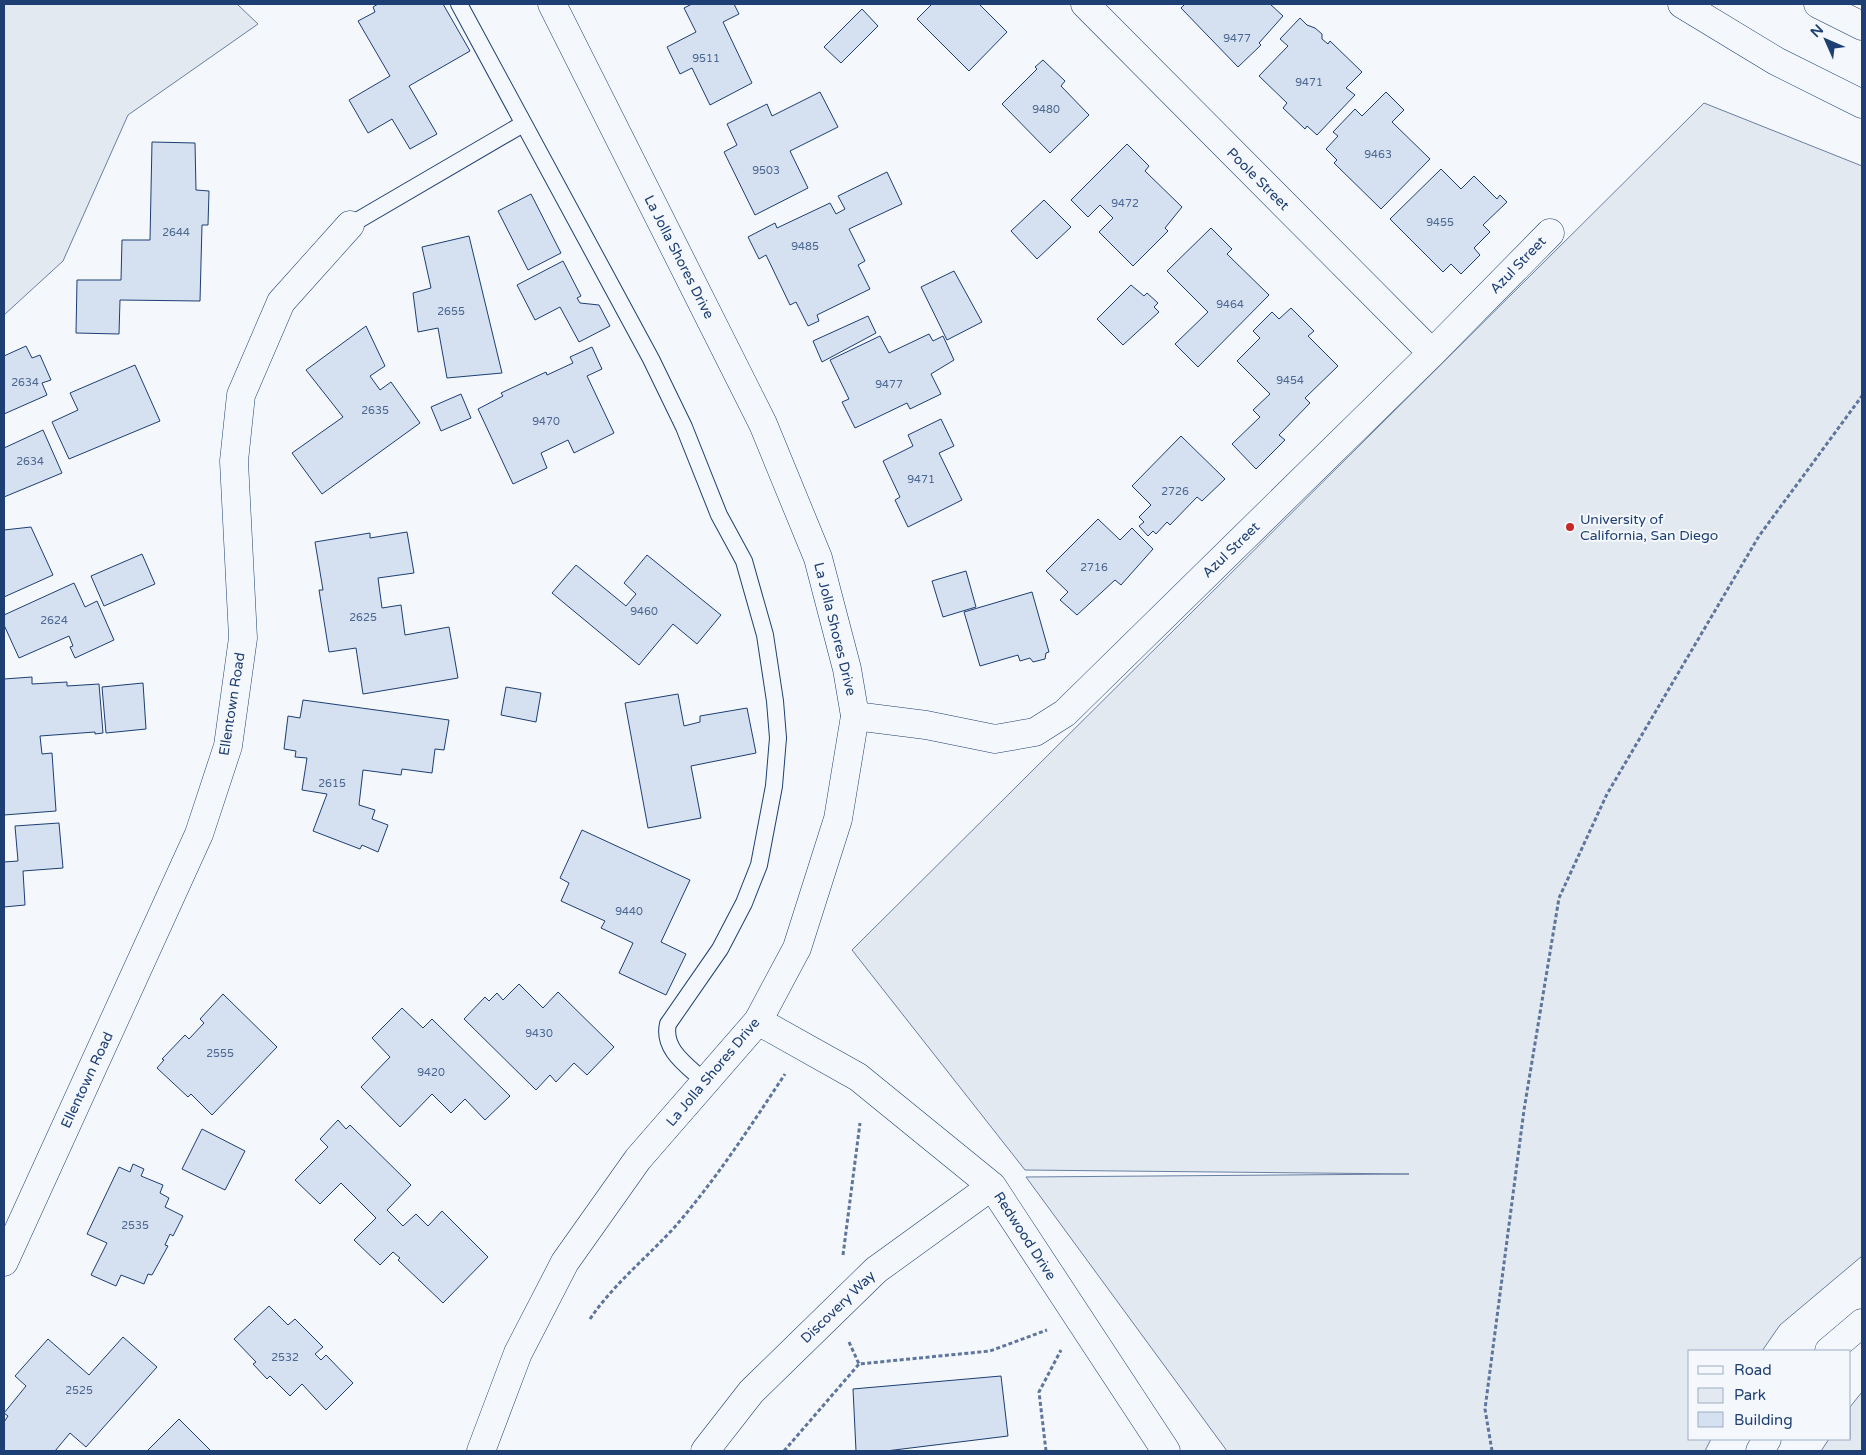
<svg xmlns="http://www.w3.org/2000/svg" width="1866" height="1455" font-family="'Varela Round',sans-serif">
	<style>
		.green { fill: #e3e9f0; stroke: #687fa3 }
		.building { fill: #d5e0f0; stroke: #1d3f73 }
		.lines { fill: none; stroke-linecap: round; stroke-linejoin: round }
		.service-casing { stroke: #1d3f73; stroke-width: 18 }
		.minor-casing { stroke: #1d3f73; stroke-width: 29 }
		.tertiary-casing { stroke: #1d3f73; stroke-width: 29 }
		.secondary-casing { stroke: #1d3f73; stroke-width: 29 }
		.primary-casing { stroke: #1d3f73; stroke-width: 29 }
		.path { stroke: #5e769c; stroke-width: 3; stroke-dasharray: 4 2.5; stroke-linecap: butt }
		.service { stroke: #f4f7fb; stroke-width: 16 }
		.minor { stroke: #f4f7fb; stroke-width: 28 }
		.tertiary { stroke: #f4f7fb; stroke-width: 28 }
		.secondary { stroke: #f4f7fb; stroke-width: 28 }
		.primary { stroke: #f4f7fb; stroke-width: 28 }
		.poi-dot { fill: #c62828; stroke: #f4f7fb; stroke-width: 2 }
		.labels { text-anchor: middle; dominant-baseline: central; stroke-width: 4; stroke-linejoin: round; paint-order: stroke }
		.number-label { font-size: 11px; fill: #4b6792 }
		.street-label { font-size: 14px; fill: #1d3f73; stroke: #f4f7fb }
		.poi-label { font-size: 14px; fill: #1d3f73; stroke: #f4f7fb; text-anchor: start }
	</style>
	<rect width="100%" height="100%" fill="#f4f7fb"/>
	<path class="green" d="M 4,4 L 237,4 L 258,24 L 128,115 L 63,261 L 4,315 Z
		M 1704,103 L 1862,166 L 1862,1256 L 1780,1325 L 1762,1351 L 1690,1351 L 1690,1439 L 1711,1439 L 1705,1451 L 1227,1451 L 1026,1177 L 1409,1174 L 1025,1170 L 852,950 Z
		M 1862,1392 L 1862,1451 L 1821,1451 L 1829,1439 L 1850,1439 L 1850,1407 Z"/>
	<path class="building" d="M 378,4 L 443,4 L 470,51 L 409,86 L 437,134 L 410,149 L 392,119 L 368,133 L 349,100 L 390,76 L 358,21 L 375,12 L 373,7 Z
		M 692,4 L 734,4 L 739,14 L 723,22 L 752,83 L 710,105 L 692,68 L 680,74 L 667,47 L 696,32 L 684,8 Z
		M 932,4 L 979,4 L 1007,32 L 969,71 L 917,19 Z
		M 1185,4 L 1270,4 L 1283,16 L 1259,43 L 1261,45 L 1238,67 L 1181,8 Z
		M 862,9 L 878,26 L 841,63 L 824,47 Z
		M 1300,18 L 1307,25 L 1315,28 L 1322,34 L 1322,39 L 1328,44 L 1330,41 L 1362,72 L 1346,88 L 1355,95 L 1317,135 L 1307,126 L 1305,129 L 1283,108 L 1287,103 L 1259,76 L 1288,46 L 1280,39 Z
		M 1043,60 L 1065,81 L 1061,86 L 1089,115 L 1050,153 L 1002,104 L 1037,69 L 1035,67 Z
		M 820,92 L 838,127 L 790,151 L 808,188 L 755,215 L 724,152 L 737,145 L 727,124 L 767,104 L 772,116 Z
		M 1386,92 L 1404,110 L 1392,122 L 1430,159 L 1381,209 L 1334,163 L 1337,160 L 1326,149 L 1338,136 L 1333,132 L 1355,109 L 1362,116 Z
		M 152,142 L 195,143 L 196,190 L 209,191 L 208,225 L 202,225 L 200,301 L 120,300 L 119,334 L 76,333 L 77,280 L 121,280 L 122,240 L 150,240 Z
		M 1127,144 L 1149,166 L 1145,171 L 1182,207 L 1165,228 L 1168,231 L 1133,266 L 1099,232 L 1113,218 L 1100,205 L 1088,217 L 1071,200 Z
		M 1441,169 L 1461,189 L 1474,176 L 1497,199 L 1500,195 L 1507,202 L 1483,225 L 1490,232 L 1474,248 L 1480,255 L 1461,274 L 1451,264 L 1443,272 L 1390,219 Z
		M 887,172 L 902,204 L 849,229 L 865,261 L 858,265 L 870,289 L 817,315 L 819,321 L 808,326 L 796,302 L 790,305 L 766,255 L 759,259 L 748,237 L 775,223 L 777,228 L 830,203 L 836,214 L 845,209 L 838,196 Z
		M 531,194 L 561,253 L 528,270 L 498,211 Z
		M 1044,200 L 1071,227 L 1037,259 L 1011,231 Z
		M 1211,228 L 1232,249 L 1227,254 L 1269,295 L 1198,367 L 1175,344 L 1208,312 L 1167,271 Z
		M 469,236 L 502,373 L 447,378 L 438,328 L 418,332 L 413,293 L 431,288 L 422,247 Z
		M 563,261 L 581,296 L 577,298 L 580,303 L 599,305 L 610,326 L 579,342 L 560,307 L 535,320 L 517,285 Z
		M 954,271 L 982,322 L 947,340 L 921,287 Z
		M 1131,285 L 1144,296 L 1147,293 L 1158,303 L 1154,307 L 1159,312 L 1123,345 L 1097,319 Z
		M 1291,308 L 1314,331 L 1308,336 L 1338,366 L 1305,398 L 1310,403 L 1279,435 L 1285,440 L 1256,469 L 1232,444 L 1260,417 L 1253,410 L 1270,394 L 1237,361 L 1260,338 L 1253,331 L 1272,312 L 1279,319 Z
		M 868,316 L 876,333 L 822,362 L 813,341 Z
		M 366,326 L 385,366 L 370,376 L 380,390 L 391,382 L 420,423 L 322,494 L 292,453 L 343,417 L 306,370 Z
		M 929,334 L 933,341 L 943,336 L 954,360 L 931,374 L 941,394 L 910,409 L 907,403 L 855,428 L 842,402 L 849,399 L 830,360 L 880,336 L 889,353 Z
		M 26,346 L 32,358 L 40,355 L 51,380 L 42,383 L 47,395 L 4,414 L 4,356 Z
		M 592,347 L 602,369 L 587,376 L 614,433 L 574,453 L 568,440 L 541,453 L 547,468 L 513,484 L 478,409 L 503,396 L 501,393 L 546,372 L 547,375 L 573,363 L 570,357 Z
		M 135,365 L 160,421 L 69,459 L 52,422 L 78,410 L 70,393 Z
		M 461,394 L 471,418 L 441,431 L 431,407 Z
		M 941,419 L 954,446 L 939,453 L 962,500 L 908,527 L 895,500 L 900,497 L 883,461 L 913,446 L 908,435 Z
		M 43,430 L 62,473 L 4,497 L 4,448 Z
		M 1181,436 L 1225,479 L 1202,501 L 1197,497 L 1170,525 L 1167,522 L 1156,534 L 1153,531 L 1148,536 L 1139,526 L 1144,522 L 1139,517 L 1151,505 L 1132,486 Z
		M 1098,519 L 1120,540 L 1132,528 L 1153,549 L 1121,585 L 1115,580 L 1077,615 L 1060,600 L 1068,592 L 1046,571 Z
		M 31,527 L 53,575 L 4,597 L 4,530 Z
		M 407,532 L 414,573 L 378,578 L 382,608 L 401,605 L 405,635 L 449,627 L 458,678 L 363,694 L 356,648 L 329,652 L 319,590 L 323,590 L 315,542 L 370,533 L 370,538 Z
		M 142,554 L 155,584 L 104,606 L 91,576 Z
		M 647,555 L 721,615 L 697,644 L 673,624 L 639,665 L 552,593 L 576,565 L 626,606 L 636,594 L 624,583 Z
		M 966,571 L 976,607 L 943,617 L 932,581 Z
		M 74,583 L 85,607 L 97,601 L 114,640 L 75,658 L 70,647 L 73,646 L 69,636 L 19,658 L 4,625 L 4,615 Z
		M 1032,592 L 1049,652 L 1046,653 L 1045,659 L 1033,662 L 1030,658 L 1020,661 L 1018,655 L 980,666 L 964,612 Z
		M 32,677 L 32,684 L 67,682 L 67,686 L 99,684 L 103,733 L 95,734 L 95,732 L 40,736 L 42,754 L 52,753 L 56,811 L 4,815 L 4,679 Z
		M 143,683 L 146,729 L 106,733 L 102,687 Z
		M 506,687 L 541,693 L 536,722 L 501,715 Z
		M 678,694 L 684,726 L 700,722 L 700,716 L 747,708 L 756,753 L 691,766 L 701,818 L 648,828 L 625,703 Z
		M 303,700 L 449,720 L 444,750 L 435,749 L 432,773 L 402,769 L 401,775 L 363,770 L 359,805 L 375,810 L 372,819 L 388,825 L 378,852 L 362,845 L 360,849 L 313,831 L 327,794 L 302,790 L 307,758 L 295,757 L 296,751 L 284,749 L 288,716 L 300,718 Z
		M 59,823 L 63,868 L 23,871 L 25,905 L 4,907 L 4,862 L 18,861 L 15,826 Z
		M 582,830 L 690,880 L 661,942 L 686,954 L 666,995 L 619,973 L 633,943 L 601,928 L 605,921 L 561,901 L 569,883 L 560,878 Z
		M 519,984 L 543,1008 L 558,992 L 614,1047 L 587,1075 L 574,1063 L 556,1082 L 550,1075 L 536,1090 L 464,1019 L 485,997 L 489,1001 L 497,993 L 503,1000 Z
		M 223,994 L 277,1047 L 212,1115 L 191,1094 L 188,1097 L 157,1068 L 164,1060 L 162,1059 L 185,1035 L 189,1039 L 204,1023 L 200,1019 Z
		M 402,1008 L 423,1028 L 432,1019 L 510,1096 L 485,1120 L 465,1099 L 451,1113 L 432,1094 L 400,1127 L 361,1087 L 390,1057 L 372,1038 Z
		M 338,1120 L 346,1129 L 350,1125 L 411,1185 L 387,1210 L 403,1226 L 416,1214 L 428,1226 L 442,1211 L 488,1257 L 443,1303 L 398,1260 L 400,1258 L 393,1252 L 380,1265 L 354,1240 L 376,1218 L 341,1183 L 320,1204 L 295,1180 L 328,1147 L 320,1139 Z
		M 202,1129 L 245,1151 L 225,1190 L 182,1169 Z
		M 133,1164 L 144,1169 L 141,1176 L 163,1185 L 160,1193 L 169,1198 L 165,1207 L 183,1216 L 173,1236 L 170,1234 L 165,1245 L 168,1246 L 152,1275 L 148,1274 L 144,1284 L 121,1275 L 116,1286 L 91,1275 L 107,1243 L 87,1234 L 119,1167 L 130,1172 Z
		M 269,1306 L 288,1325 L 295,1319 L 323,1347 L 315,1354 L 321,1360 L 326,1355 L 353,1383 L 326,1410 L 302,1384 L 290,1396 L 270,1376 L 267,1379 L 253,1364 L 256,1362 L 234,1339 Z
		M 123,1337 L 157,1367 L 86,1447 L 70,1433 L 55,1451 L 4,1451 L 4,1422 L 8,1416 L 4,1413 L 26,1386 L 15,1376 L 48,1339 L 89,1375 Z
		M 1001,1376 L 1008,1436 L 886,1451 L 856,1451 L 853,1389 Z
		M 179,1419 L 211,1451 L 147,1451 Z"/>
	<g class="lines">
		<defs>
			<path id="service" d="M 459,4 L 651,359 L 684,427 L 719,515 L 744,561 L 765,635 L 775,701 L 778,738 L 774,786 L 759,865 L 744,903 L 720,949 L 668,1024 C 662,1050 688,1066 705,1082
				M 350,225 L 523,124"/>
			<path id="minor" d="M 1085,4 L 1432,353
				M 855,716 L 926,725 L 995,739 L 1035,732 L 1065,713 L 1432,353 L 1550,233
				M 758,1021 L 858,1077 L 992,1186 L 1166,1451
				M 4,1262 L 199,834 L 228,746 L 243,638 L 234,461 L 241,395 L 281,302 L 350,225
				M 705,1451 L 751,1392 L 876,1270 L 992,1186"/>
			<path id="tertiary" d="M 1829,1351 L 1862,1323
				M 1760,1451 L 1767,1439"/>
			<path id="secondary" d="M 481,1451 L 518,1353 L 565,1262 L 638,1159 L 758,1021 L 797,948 L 838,819 L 855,716 L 847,669 L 818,558 L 763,424 L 552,4"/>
			<path id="primary" d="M 1682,4 L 1776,61 L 1862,104
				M 1818,4 L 1862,26"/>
		</defs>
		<use href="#service" class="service-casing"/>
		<use href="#minor" class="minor-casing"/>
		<use href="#tertiary" class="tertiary-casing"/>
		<use href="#secondary" class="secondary-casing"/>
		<use href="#primary" class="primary-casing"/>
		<path class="path" d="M 843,1255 L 860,1123
			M 590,1319 C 613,1285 645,1259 673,1229 C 715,1181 750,1127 785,1074
			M 849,1342 L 859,1364 L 990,1351 L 1047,1330
			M 784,1451 L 859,1364
			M 1046,1451 L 1039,1392 L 1061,1350
			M 1492,1451 L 1485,1409 L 1524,1110 L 1559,898 L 1607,794 L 1759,536 L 1862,396"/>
		<use href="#service" class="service"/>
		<use href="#minor" class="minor"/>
		<use href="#tertiary" class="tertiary"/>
		<use href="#secondary" class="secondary"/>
		<use href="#primary" class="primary"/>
	</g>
	<circle class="poi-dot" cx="1570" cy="527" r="5"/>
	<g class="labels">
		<g class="number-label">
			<text x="1237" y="38">9477</text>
			<text x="706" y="58">9511</text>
			<text x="1309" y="82">9471</text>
			<text x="1046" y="109">9480</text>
			<text x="1378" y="154">9463</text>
			<text x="766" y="170">9503</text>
			<text x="1125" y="203">9472</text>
			<text x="1440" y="222">9455</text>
			<text x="176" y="232">2644</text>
			<text x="805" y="246">9485</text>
			<text x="1230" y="304">9464</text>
			<text x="451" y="311">2655</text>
			<text x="1290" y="380">9454</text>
			<text x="25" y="382">2634</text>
			<text x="889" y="384">9477</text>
			<text x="375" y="410">2635</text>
			<text x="546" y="421">9470</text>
			<text x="30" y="461">2634</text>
			<text x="921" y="479">9471</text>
			<text x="1175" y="491">2726</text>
			<text x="1094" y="567">2716</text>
			<text x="644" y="611">9460</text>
			<text x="363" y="617">2625</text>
			<text x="54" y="620">2624</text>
			<text x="332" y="783">2615</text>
			<text x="629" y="911">9440</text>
			<text x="539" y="1033">9430</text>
			<text x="220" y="1053">2555</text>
			<text x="431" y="1072">9420</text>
			<text x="135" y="1225">2535</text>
			<text x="285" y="1357">2532</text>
			<text x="79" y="1390">2525</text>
		</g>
		<g class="street-label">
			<text transform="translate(1258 179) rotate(45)">Poole Street</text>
			<text transform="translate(679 257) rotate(63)">La Jolla Shores Drive</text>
			<text transform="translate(1518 265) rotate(-46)">Azul Street</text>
			<text transform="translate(1231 550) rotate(-44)">Azul Street</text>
			<text transform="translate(835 629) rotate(76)">La Jolla Shores Drive</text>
			<text transform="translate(232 704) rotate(-81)">Ellentown Road</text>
			<text transform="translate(713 1072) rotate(-50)">La Jolla Shores Drive</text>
			<text transform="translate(87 1080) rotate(-65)">Ellentown Road</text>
			<text transform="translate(1025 1236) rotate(57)">Redwood Drive</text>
			<text transform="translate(838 1307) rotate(-44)">Discovery Way</text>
		</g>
		<g class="poi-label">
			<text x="1580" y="519">University of<tspan x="1580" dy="16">California, San Diego</tspan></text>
		</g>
	</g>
	<rect width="1866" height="1455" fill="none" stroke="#1d3f73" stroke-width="10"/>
	<rect x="1688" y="1350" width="162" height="90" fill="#f4f7fb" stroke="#9eadc5"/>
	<rect x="1698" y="1366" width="25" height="8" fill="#f4f7fb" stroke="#9eadc5"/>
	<text x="1734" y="1375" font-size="15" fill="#1d3f73">Road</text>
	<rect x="1698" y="1388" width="25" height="15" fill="#e3e9f0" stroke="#9eadc5"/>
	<text x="1734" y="1400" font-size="15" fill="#1d3f73">Park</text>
	<rect x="1698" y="1412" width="25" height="15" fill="#d5e0f0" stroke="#9eadc5"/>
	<text x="1734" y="1425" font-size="15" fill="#1d3f73">Building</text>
	<g transform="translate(1826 40) rotate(315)" stroke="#f4f7fb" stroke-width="4" paint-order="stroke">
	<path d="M0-4L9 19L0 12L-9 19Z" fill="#1d3f73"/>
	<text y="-8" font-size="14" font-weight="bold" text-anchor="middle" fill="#1d3f73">N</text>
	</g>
</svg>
